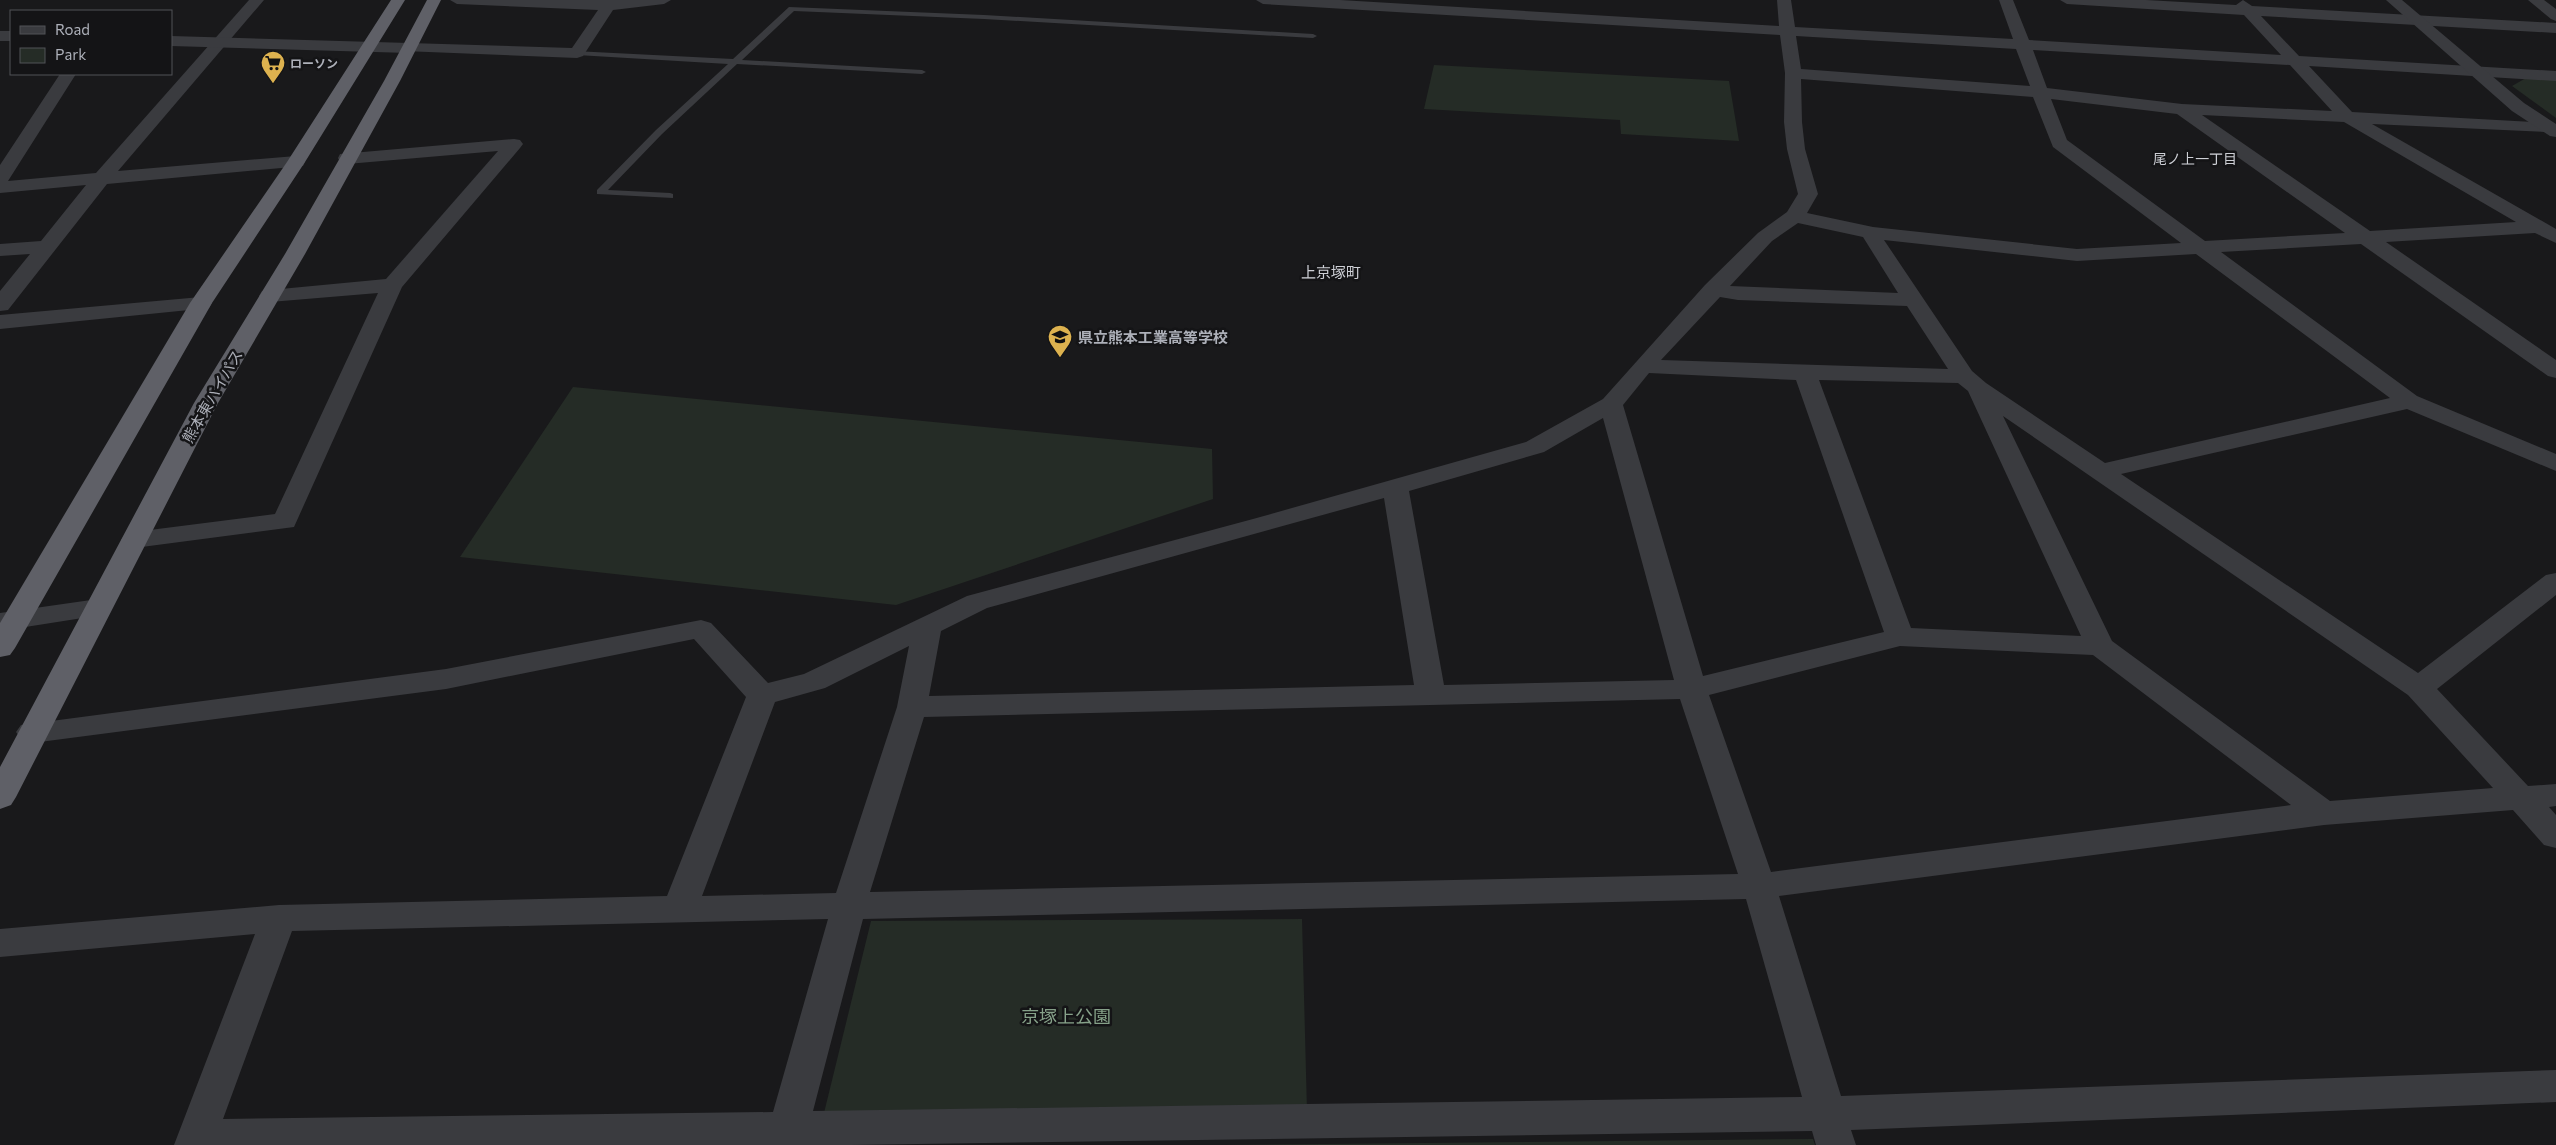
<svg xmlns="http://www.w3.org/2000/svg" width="2556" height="1145" font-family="Commissioner,'Noto Sans JP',sans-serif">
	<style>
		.green { fill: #252c26 }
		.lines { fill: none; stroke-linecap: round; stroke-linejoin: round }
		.service { fill: #3a3b3f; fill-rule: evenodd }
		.minor { fill: #3a3b3f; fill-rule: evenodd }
		.tertiary { fill: #3a3b3f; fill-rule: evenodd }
		.trunk { fill: #5f6067; fill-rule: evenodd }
		.labels { text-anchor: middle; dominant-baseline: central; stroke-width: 5; stroke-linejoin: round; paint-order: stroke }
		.far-poi-label { font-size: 12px; font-weight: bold; fill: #adb0b9; stroke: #141416; text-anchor: start }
		.far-neighbourhood-label { font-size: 14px; fill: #cdcfd5; stroke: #141416 }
		.far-quarter-label { font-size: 15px; fill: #cdcfd5; stroke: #141416 }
		.poi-label { font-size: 15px; font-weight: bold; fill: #adb0b9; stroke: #141416; text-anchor: start }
		.street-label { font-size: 15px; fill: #adb0b9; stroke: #141416 }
		.near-park-label { font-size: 18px; fill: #86a189; stroke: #141416 }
	</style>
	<rect width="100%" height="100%" fill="#19191b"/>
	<path class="green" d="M 1434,65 L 1729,81 L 1739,141 L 1621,134 L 1620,120 L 1424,109 Z
		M 2526,78 L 2556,80 L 2556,118 L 2512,86 Z
		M 573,387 L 1212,449 L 1213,499 L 896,605 L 460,557 Z
		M 1302,919 L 1307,1111 L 824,1113 L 871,921 Z
		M 1813,1139 L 1815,1145 L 1222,1145 Z"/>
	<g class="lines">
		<path class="service" d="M 789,7 L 984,15 L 1313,34 L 1317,36 L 1313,38 L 984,19 L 794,11 L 742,60 L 922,70 L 926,72 L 922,74 L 737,64 L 662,134 L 608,190 L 670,193 L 673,194 L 673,198 L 597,194 L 597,190 L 656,130 L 728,64 L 577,55 L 574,55 L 574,51 L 733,59 Z"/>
		<path class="minor" d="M 249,0 L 264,0 L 118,171 L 296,156 L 303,158 L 305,162 L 303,166 L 107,184 L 8,310 L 0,311 L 0,291 L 30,254 L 0,256 L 0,244 L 41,241 L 86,185 L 0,193 L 0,165 L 60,74 L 76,74 L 8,181 L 96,173 Z
			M 450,0 L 671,0 L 664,4 L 613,10 L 583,56 L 577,58 L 403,51 L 401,48 L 403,45 L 409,43 L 572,48 L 598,10 L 457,4 Z
			M 1256,0 L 1340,0 L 1779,26 L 1777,0 L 1791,0 L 1795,27 L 2013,39 L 1999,0 L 2013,0 L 2029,40 L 2281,55 L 2244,15 L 2067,4 L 2060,0 L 2146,0 L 2236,5 L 2243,0 L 2252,6 L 2556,23 L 2556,33 L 2261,16 L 2299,56 L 2556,71 L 2556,81 L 2309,66 L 2352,112 L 2553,123 L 2556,127 L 2553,131 L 2547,132 L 2372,124 L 2556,229 L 2556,243 L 2535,233 L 2386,242 L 2556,360 L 2556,378 L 2548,376 L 2361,244 L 2221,252 L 2417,396 L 2556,454 L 2556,471 L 2407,409 L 2121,474 L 2418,673 L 2546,575 L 2556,573 L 2556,595 L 2437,689 L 2528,786 L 2556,784 L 2556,806 L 2549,807 L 2556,815 L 2556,848 L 2544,845 L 2513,810 L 2324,825 L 1779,896 L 1841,1096 L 2556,1070 L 2556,1102 L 1851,1130 L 1856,1145 L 1816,1145 L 1812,1131 L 852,1145 L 174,1145 L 255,934 L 0,957 L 0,929 L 279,905 L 667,896 L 746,697 L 694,639 L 446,689 L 32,743 L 21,739 L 16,732 L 21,725 L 446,669 L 701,620 L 711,623 L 768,683 L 804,674 L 967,596 L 1253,519 L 1526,442 L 1603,399 L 1705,285 L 1758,233 L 1787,212 L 1798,194 L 1787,149 L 1784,122 L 1785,73 L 1780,35 L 1263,4 ZM 1796,36 L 2016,49 L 2030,86 L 1801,69 ZM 2033,50 L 2290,65 L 2332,111 L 2182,104 L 2047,88 ZM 1801,79 L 2033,97 L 2053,147 L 2181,243 L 2077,249 L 1873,227 L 1807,213 L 1818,194 L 1805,149 L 1802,122 ZM 2051,99 L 2177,114 L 2345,233 L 2205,241 L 2067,140 ZM 2202,115 L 2344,122 L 2516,222 L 2370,231 ZM 1798,223 L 1863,237 L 1898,293 L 1730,286 L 1772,241 ZM 1884,240 L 2077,261 L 2196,254 L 2390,398 L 2105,463 L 1986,383 L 1972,371 ZM 1720,297 L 1738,300 L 1907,306 L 1948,369 L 1661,360 ZM 1649,373 L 1796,380 L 1884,632 L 1703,676 L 1623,405 ZM 1819,380 L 1958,383 L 1968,391 L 2081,636 L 1911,628 ZM 2003,416 L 2408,695 L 2493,788 L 2330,801 L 2112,641 ZM 1603,418 L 1674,680 L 1444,685 L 1409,491 L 1544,452 ZM 1384,498 L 1414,685 L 929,696 L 941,631 L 987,608 ZM 909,646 L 897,707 L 836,893 L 702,896 L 775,702 L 825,688 ZM 1900,646 L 2093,655 L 2291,805 L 1771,872 L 1709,695 ZM 1680,699 L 1738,874 L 870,892 L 924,717 ZM 1746,899 L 1802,1097 L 813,1111 L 863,919 ZM 828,919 L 773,1112 L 223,1119 L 292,931 Z
			M 2528,0 L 2544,0 L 2556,9 L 2556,21 L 2551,19 Z
			M 514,139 L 520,140 L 523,144 L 520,148 L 402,287 L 294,527 L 134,548 L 125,546 L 121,540 L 125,534 L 134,532 L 275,514 L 378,293 L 270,302 L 262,301 L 259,296 L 262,291 L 270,290 L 386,279 L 498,151 L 347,164 L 340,162 L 338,158 L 340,154 Z
			M 201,297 L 209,298 L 212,303 L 209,308 L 0,329 L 0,315 Z"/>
		<path class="tertiary" d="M 2386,0 L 2402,0 L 2524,103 L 2556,124 L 2556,137 L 2550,136 L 2512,111 Z
			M 0,31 L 11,31 L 11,41 L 0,41 Z
			M 171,36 L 409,43 L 417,48 L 409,53 L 171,46 Z
			M 98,599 L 108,602 L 112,608 L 108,614 L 0,631 L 0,613 Z"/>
		<path class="trunk" d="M 391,0 L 405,0 L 305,162 L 212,303 L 15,648 L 10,655 L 0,657 L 0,623 L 190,303 L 287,162 Z
			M 427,0 L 441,0 L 400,81 L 305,254 L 218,403 L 16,797 L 11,805 L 0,809 L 0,767 L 194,403 L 285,254 L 384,81 Z"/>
	</g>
	<defs>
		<symbol id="supermarket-pin" viewBox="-11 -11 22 30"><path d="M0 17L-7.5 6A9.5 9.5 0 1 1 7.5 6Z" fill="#ddb24f" stroke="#141416"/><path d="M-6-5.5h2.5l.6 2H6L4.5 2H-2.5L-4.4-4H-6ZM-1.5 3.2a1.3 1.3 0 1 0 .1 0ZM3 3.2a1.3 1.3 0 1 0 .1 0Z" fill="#111"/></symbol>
		<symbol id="school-pin" viewBox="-11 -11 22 30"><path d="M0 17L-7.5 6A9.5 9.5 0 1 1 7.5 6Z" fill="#ddb24f" stroke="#141416"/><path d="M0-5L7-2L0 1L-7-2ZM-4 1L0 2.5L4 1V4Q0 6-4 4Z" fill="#111"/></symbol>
	</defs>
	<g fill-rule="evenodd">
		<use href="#supermarket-pin" x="259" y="49" width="28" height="38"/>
		<use href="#school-pin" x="1046" y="323" width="28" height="38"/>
	</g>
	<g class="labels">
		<g class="far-poi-label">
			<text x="290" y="63">ローソン</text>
		</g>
		<g class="far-neighbourhood-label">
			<text x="2195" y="158">尾ノ上一丁目</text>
		</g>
		<g class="far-quarter-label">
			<text x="1331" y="272">上京塚町</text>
		</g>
		<g class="poi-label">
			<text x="1078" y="337">県立熊本工業高等学校</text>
		</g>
		<g class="street-label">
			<text transform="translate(212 396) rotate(-60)">熊本東バイパス</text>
		</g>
		<g class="near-park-label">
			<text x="1066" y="1016">京塚上公園</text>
		</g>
	</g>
	<rect x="10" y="10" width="162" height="65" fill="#141416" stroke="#515257"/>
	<rect x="20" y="26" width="25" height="8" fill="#3a3b3f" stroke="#515257"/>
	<text x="55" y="35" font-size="15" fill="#adb0b9">Road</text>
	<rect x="20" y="48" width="25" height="15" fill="#252c26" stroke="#515257"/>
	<text x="55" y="60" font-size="15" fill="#adb0b9">Park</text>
</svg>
